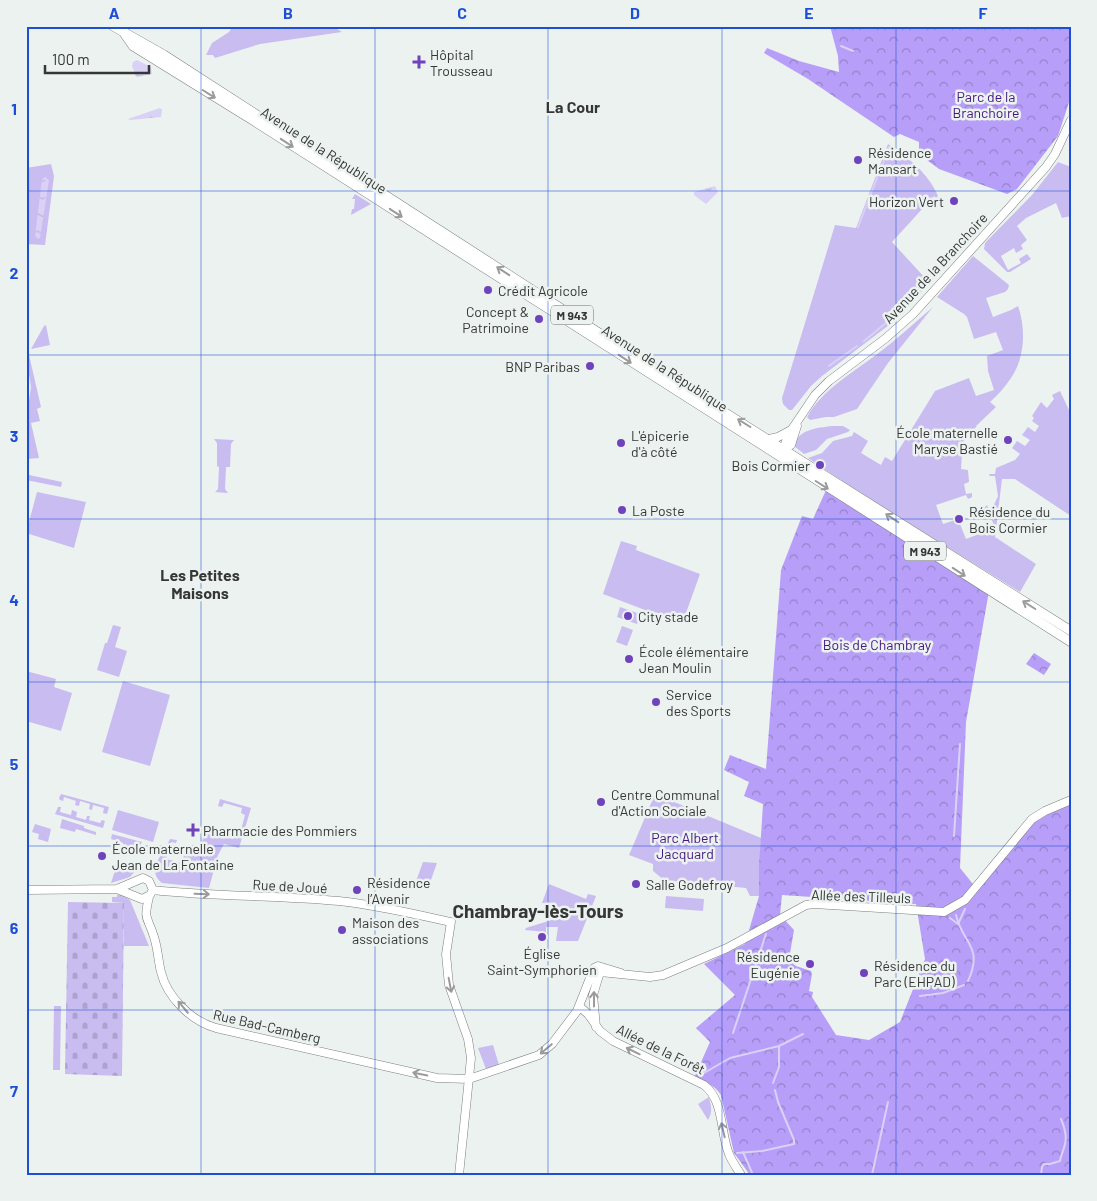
<svg xmlns="http://www.w3.org/2000/svg" width="1097" height="1201" font-family="Barlow,sans-serif">
	<style>
		.green { fill: #c9bcf1 }
		.forest { fill: url(#forest-crowns); fill-rule: evenodd }
		.cemetery { fill: url(#cemetery-stones) }
		.water { fill: url(#water-ripples) }
		.lines { fill: none; stroke-linecap: round; stroke-linejoin: round }
		.stream { stroke: #dad1f6; stroke-width: 2 }
		.secondary-casing { stroke: #7a807d; stroke-width: 9 }
		.primary-casing { stroke: #7a807d; stroke-width: 10 }
		.secondary { stroke: #fff; stroke-width: 8 }
		.primary { stroke: #fff; stroke-width: 9 }
		.oneway { stroke: #9a9b9a }
		.grid { fill: none; stroke: #1d4ed8; stroke-width: 1; stroke-opacity: 0.55 }
		.poi-dot { fill: #6f43bb; stroke: #ecf2f0; stroke-width: 2 }
		.labels { text-anchor: middle; dominant-baseline: central; stroke-width: 5; stroke-linejoin: round; paint-order: stroke }
		.shield { fill: #ecf2f0; stroke: #6c6f6e; stroke-width: 1 }
		.shield-label { font-size: 12px; font-weight: bold; fill: #353736 }
		.poi-label { font-size: 14px; fill: #353736; stroke: #ecf2f0; text-anchor: start }
		.park-label { font-size: 14px; fill: #43177f; stroke: #ecf2f0 }
		.street-label { font-size: 14px; fill: #353736; stroke: #ecf2f0 }
		.quarter-label { font-size: 16px; font-weight: bold; fill: #353736; stroke: #ecf2f0 }
		.district-label { font-size: 19px; font-weight: bold; fill: #353736; stroke: #ecf2f0 }
		.neatline { fill: none; stroke: #1d4ed8; stroke-width: 2 }
		.grid-label { font-size: 16px; text-anchor: middle; font-weight: bold; fill: #1d4ed8 }
	</style>
	<defs>
		<pattern id="forest-crowns" width="20" height="18" patternUnits="userSpaceOnUse" patternTransform="scale(1.25)"><rect width="20" height="18" fill="#b79ef8"/><path d="M2 6a3 3 0 1 1 6 0M12 15a3 3 0 1 1 6 0" fill="none" stroke="#9682ca"/></pattern>
		<pattern id="cemetery-stones" width="16" height="16" patternUnits="userSpaceOnUse" patternTransform="scale(1.25)"><rect width="16" height="16" fill="#c9bcf1"/><path d="M2 7V4a2 2 0 0 1 4 0v3zM10 15v-3a2 2 0 0 1 4 0v3z" fill="#ada2cf"/></pattern>
		<pattern id="water-ripples" width="26" height="14" patternUnits="userSpaceOnUse" patternTransform="scale(1.25)"><rect width="26" height="14" fill="#dad1f6"/><path d="M2 4q2-2 4 0t4 0M15 11q2-2 4 0t4 0" fill="none" stroke="#bcb4d4"/></pattern>
	</defs>
	<rect width="100%" height="100%" fill="#ecf2f0"/>
	<path class="green" d="M 233,26 L 332,26 L 342,32 L 260,44 L 215,58 L 213,55 L 206,55 L 212,43 L 229,32 Z
		M 888,144 C 909,158 928,173 938,196 L 936,198 L 934,196 L 892,242 L 927,280 L 959,245 L 961,247 L 906,309 L 889,325 L 822,376 L 811,386 L 792,410 L 789,410 L 783,404 L 782,398 L 835,225 L 856,228 Z
		M 1058,162 L 1071,167 L 1071,216 L 1062,218 L 1056,203 L 1026,218 L 1017,226 L 1027,240 L 1021,245 L 1023,249 L 1016,253 L 1014,248 L 1001,256 L 1008,270 L 1021,263 L 1019,259 L 1027,254 L 1031,259 L 1010,272 L 1007,272 L 984,249 L 985,243 L 1032,195 Z
		M 51,164 L 54,176 L 45,245 L 26,244 L 26,168 Z
		M 355,194 L 371,204 L 351,215 L 352,209 L 354,209 L 355,199 L 352,199 Z
		M 973,256 L 1009,285 L 1008,289 L 1005,292 L 986,298 L 993,317 L 1011,310 L 1018,306 C 1026,328 1025,358 1011,378 C 1005,387 998,395 990,402 L 996,407 L 977,425 L 973,432 L 965,431 L 962,452 L 961,469 L 968,470 L 969,482 L 964,484 L 966,494 L 972,493 L 972,497 L 968,499 L 966,495 L 936,505 L 943,524 L 958,519 L 966,539 L 995,528 L 988,510 L 983,512 L 982,510 L 987,505 L 989,509 L 993,507 L 998,496 L 995,476 L 990,476 L 989,474 L 995,474 L 996,468 L 1015,460 L 1020,454 L 1012,448 L 1017,441 L 1025,446 L 1030,440 L 1022,435 L 1028,427 L 1035,432 L 1039,426 L 1032,421 L 1034,418 L 1032,416 L 1041,402 L 1047,408 L 1054,399 L 1052,395 L 1060,391 L 1069,410 L 1071,410 L 1071,516 L 1015,479 L 1002,479 L 995,537 L 1036,564 L 1020,592 C 949,548 877,505 808,458 L 822,453 L 833,441 L 852,436 L 854,432 L 868,441 L 861,453 L 881,465 L 885,457 L 892,461 L 935,391 L 969,378 L 976,396 L 994,390 L 988,371 L 987,356 L 1003,350 L 996,332 L 974,339 L 967,317 L 964,314 L 937,297 Z
		M 933,307 L 888,363 L 857,409 L 834,417 L 826,417 L 810,420 L 807,417 C 822,390 852,373 876,355 C 896,340 914,323 933,307 Z
		M 46,325 L 50,345 L 31,349 L 44,326 Z
		M 26,355 L 29,355 L 41,407 L 37,409 L 40,421 L 31,423 L 39,458 L 27,459 L 29,475 L 62,482 L 61,487 L 26,480 L 26,422 L 31,387 Z
		M 832,426 L 843,426 L 850,430 L 848,432 L 827,439 L 816,450 L 804,454 L 794,446 C 798,429 817,428 832,426 Z
		M 214,439 L 234,440 L 231,444 L 230,467 L 226,467 L 225,489 L 228,493 L 215,492 L 218,489 L 219,467 L 217,466 L 217,443 Z
		M 37,492 L 86,502 L 74,548 L 26,533 Z
		M 621,541 L 637,546 L 636,550 L 700,574 L 682,624 L 603,594 Z
		M 620,607 L 640,614 L 637,624 L 617,617 Z
		M 113,625 L 121,627 L 115,647 L 127,651 L 119,677 L 97,670 L 105,643 L 107,643 Z
		M 622,626 L 633,630 L 627,646 L 616,642 Z
		M 26,671 L 56,679 L 54,687 L 72,693 L 61,731 L 26,721 Z
		M 123,681 L 170,695 L 150,766 L 102,752 Z
		M 61,794 L 109,807 L 107,814 L 103,813 L 104,808 L 93,805 L 92,810 L 89,809 L 90,804 L 80,801 L 79,806 L 75,805 L 76,801 L 64,797 L 63,801 L 60,800 L 59,798 Z
		M 655,794 L 761,838 L 759,896 L 750,896 L 746,888 L 664,880 L 653,871 L 653,864 L 629,855 Z
		M 220,799 L 251,808 L 239,848 L 224,844 L 218,855 L 209,888 L 162,883 C 145,870 164,853 170,839 L 177,840 L 176,843 L 171,842 L 166,859 L 182,863 L 184,855 L 182,854 L 183,851 L 198,856 L 205,831 L 219,835 L 220,830 L 223,831 L 221,836 L 233,839 L 235,833 L 240,834 L 245,815 L 241,813 L 242,808 L 224,803 L 222,807 L 218,806 Z
		M 58,807 L 61,807 L 60,812 L 71,815 L 72,810 L 77,812 L 76,817 L 86,820 L 87,816 L 90,816 L 89,820 L 100,823 L 102,820 L 105,821 L 103,828 L 55,814 Z
		M 118,810 L 159,822 L 153,842 L 112,830 Z
		M 62,819 L 84,826 L 84,828 L 96,832 L 96,835 L 76,829 L 75,832 L 60,828 Z
		M 35,824 L 51,829 L 48,842 L 38,839 L 39,834 L 32,832 Z
		M 112,834 L 142,842 L 139,847 L 123,844 L 123,843 L 111,839 Z
		M 123,861 L 140,866 L 130,877 L 111,883 L 117,864 Z
		M 423,862 L 437,863 L 428,888 L 415,884 Z
		M 549,884 L 586,899 L 588,894 L 596,896 L 578,941 L 556,941 L 558,927 L 546,927 L 546,932 L 525,930 L 526,928 L 558,918 L 551,903 L 542,903 Z
		M 117,895 L 122,895 L 130,900 L 149,946 L 124,946 L 124,903 L 112,902 L 112,897 L 117,897 Z
		M 666,896 L 704,899 L 703,911 L 665,908 Z
		M 54,1006 L 61,1006 L 60,1070 L 53,1070 Z
		M 493,1045 L 499,1065 L 486,1069 L 478,1048 Z
		M 709,1097 C 711,1106 713,1112 708,1120 L 698,1104 Z"/>
	<path class="forest" d="M 830,26 L 1071,26 L 1071,96 L 1058,136 L 1017,189 L 1007,194 L 939,169 L 919,154 L 919,142 L 900,134 L 894,137 L 808,79 L 764,53 L 767,48 L 799,61 L 839,72 L 838,56 Z
		M 827,488 L 989,591 L 966,722 L 960,868 L 973,884 L 980,883 L 1027,823 L 1071,800 L 1071,1175 L 750,1175 L 734,1153 L 721,1095 C 714,1084 705,1082 693,1080 L 710,1042 L 696,1028 L 735,995 L 704,964 L 745,944 L 759,896 L 759,866 L 763,804 L 744,796 L 749,782 L 724,770 L 730,755 L 766,769 L 781,570 L 802,516 L 813,519 ZM 782,895 L 916,904 L 925,959 L 900,1022 L 869,1040 L 836,1035 L 812,997 L 813,992 L 809,991 L 812,974 L 811,971 L 796,966 L 791,962 L 791,960 L 789,959 L 794,930 L 780,915 Z
		M 1034,653 L 1051,664 L 1044,675 L 1026,664 Z"/>
	<path class="cemetery" d="M 68,902 L 124,903 L 122,1076 L 65,1074 Z"/>
	<path class="water" d="M 137,60 L 151,67 L 152,74 L 136,77 L 132,66 L 133,62 Z
		M 160,108 L 162,110 L 161,117 L 130,120 L 128,119 Z
		M 45,177 L 49,180 L 40,238 L 38,239 L 35,236 L 42,179 Z
		M 715,186 L 718,192 L 706,204 L 694,195 L 694,192 Z"/>
	<g class="lines">
		<path class="stream" d="M 841,46 L 853,51
			M 879,174 L 889,147
			M 858,227 L 877,178
			M 932,276 L 958,247
			M 915,295 L 927,281
			M 864,341 L 892,318 L 911,300
			M 829,366 L 857,346
			M 954,836 L 960,744
			M 956,915 C 962,943 984,946 968,981
			M 950,918 L 958,924 L 965,909
			M 920,996 L 943,993 L 964,985
			M 733,1033 L 766,934
			M 704,1073 L 730,1058 L 779,1046 L 803,1034
			M 773,1083 L 779,1067 L 779,1046
			M 743,1152 L 753,1175
			M 737,1153 L 762,1151 L 794,1144 L 794,1140 L 778,1102 L 775,1090
			M 872,1175 L 888,1102
			M 1041,1175 L 1042,1167 L 1044,1164 L 1050,1164 L 1060,1161 C 1061,1154 1064,1150 1065,1144 C 1067,1137 1064,1126 1061,1119"/>
		<defs>
			<path id="secondary" d="M 769,439 L 778,437 L 791,430
				M 785,449 L 791,445 L 797,426
				M 782,454 L 788,435 L 815,395 L 829,381 L 886,338 L 913,314 L 1046,167 L 1055,154 L 1071,120
				M 26,890 L 117,889 L 143,878 L 149,881 L 153,890 L 150,895 L 142,899 L 117,889
				M 153,890 C 215,897 277,895 339,901 C 377,905 414,914 451,922 L 446,954 L 449,985 L 468,1039 L 471,1058 L 459,1175
				M 149,897 C 143,922 148,916 154,937 C 158,949 158,960 161,972 C 167,997 191,1021 216,1028 L 437,1078 L 469,1079 L 539,1055 L 552,1044 L 577,1011 L 594,968 L 598,966 L 621,973
				M 580,1007 L 588,1014 L 600,1031 L 613,1041 L 704,1085 C 724,1100 720,1132 729,1154 C 732,1162 737,1168 741,1175
				M 596,1027 L 593,995 L 600,972 L 650,977 L 663,975 L 727,948 L 806,905 L 814,904 L 944,912 L 965,900 L 1032,819 L 1045,811 L 1071,800"/>
			<path id="primary" d="M 113,26 L 164,55 L 260,117 L 287,132 L 616,344 L 1071,631
				M 124,33 L 133,46 L 251,119 L 1071,642"/>
		</defs>
		<use href="#secondary" class="secondary-casing"/>
		<use href="#primary" class="primary-casing"/>
		<use href="#secondary" class="secondary"/>
		<use href="#primary" class="primary"/>
	</g>
	<defs><path id="oneway-shaft" d="M-6 0H5M1.5-3L5.5 0L1.5 3" fill="none" stroke-width="1.6" stroke-linecap="round" stroke-linejoin="round" transform="scale(1.25)"/></defs>
	<g class="oneway">
		<use href="#oneway-shaft" transform="translate(209 94) rotate(32)"/>
		<use href="#oneway-shaft" transform="translate(287 143) rotate(33)"/>
		<use href="#oneway-shaft" transform="translate(396 213) rotate(33)"/>
		<use href="#oneway-shaft" transform="translate(503 271) rotate(-147)"/>
		<use href="#oneway-shaft" transform="translate(625 359) rotate(33)"/>
		<use href="#oneway-shaft" transform="translate(744 423) rotate(-148)"/>
		<use href="#oneway-shaft" transform="translate(822 485) rotate(32)"/>
		<use href="#oneway-shaft" transform="translate(892 518) rotate(-147)"/>
		<use href="#oneway-shaft" transform="translate(959 572) rotate(33)"/>
		<use href="#oneway-shaft" transform="translate(1029 605) rotate(-148)"/>
		<use href="#oneway-shaft" transform="translate(202 894) rotate(2)"/>
		<use href="#oneway-shaft" transform="translate(450 985) rotate(79)"/>
		<use href="#oneway-shaft" transform="translate(594 999) rotate(-90)"/>
		<use href="#oneway-shaft" transform="translate(183 1007) rotate(-130)"/>
		<use href="#oneway-shaft" transform="translate(546 1049) rotate(140)"/>
		<use href="#oneway-shaft" transform="translate(633 1051) rotate(-154)"/>
		<use href="#oneway-shaft" transform="translate(420 1074) rotate(-168)"/>
		<use href="#oneway-shaft" transform="translate(723 1130) rotate(-103)"/>
	</g>
	<path class="grid" d="M 201,26 L 201,1175M 375,26 L 375,1175M 548,26 L 548,1175M 722,26 L 722,1175M 896,26 L 896,1175M 26,191 L 1071,191M 26,355 L 1071,355M 26,519 L 1071,519M 26,682 L 1071,682M 26,846 L 1071,846M 26,1010 L 1071,1010"/>
	<g class="poi-dot">
		<path d="M416.5 54.5h5v5h5v5h-5v5h-5v-5h-5v-5h5z"/>
		<circle cx="858" cy="160" r="5"/>
		<circle cx="954" cy="201" r="5"/>
		<circle cx="488" cy="290" r="5"/>
		<circle cx="539" cy="319" r="5"/>
		<circle cx="590" cy="366" r="5"/>
		<circle cx="1008" cy="440" r="5"/>
		<circle cx="621" cy="443" r="5"/>
		<circle cx="820" cy="465" r="5"/>
		<circle cx="622" cy="510" r="5"/>
		<circle cx="959" cy="519" r="5"/>
		<circle cx="628" cy="616" r="5"/>
		<circle cx="629" cy="659" r="5"/>
		<circle cx="656" cy="702" r="5"/>
		<circle cx="601" cy="802" r="5"/>
		<path d="M190.5 822.5h5v5h5v5h-5v5h-5v-5h-5v-5h5z"/>
		<circle cx="102" cy="856" r="5"/>
		<circle cx="636" cy="884" r="5"/>
		<circle cx="357" cy="890" r="5"/>
		<circle cx="342" cy="930" r="5"/>
		<circle cx="542" cy="937" r="5"/>
		<circle cx="810" cy="964" r="5"/>
		<circle cx="864" cy="973" r="5"/>
	</g>
	<g class="labels">
		<g class="shield">
			<rect x="551" y="305.5" width="42" height="19" rx="4"/>
			<rect x="904" y="541.5" width="42" height="19" rx="4"/>
		</g>
		<g class="shield-label">
			<text x="572" y="315">M 943</text>
			<text x="925" y="551">M 943</text>
		</g>
		<g class="poi-label">
			<text x="430" y="54">Hôpital<tspan x="430" dy="16">Trousseau</tspan></text>
			<text x="868" y="152">Résidence<tspan x="868" dy="16">Mansart</tspan></text>
			<text x="944" y="201" text-anchor="end">Horizon Vert</text>
			<text x="498" y="290">Crédit Agricole</text>
			<text x="529" y="311" text-anchor="end">Concept &amp;<tspan x="529" dy="16">Patrimoine</tspan></text>
			<text x="580" y="366" text-anchor="end">BNP Paribas</text>
			<text x="998" y="432" text-anchor="end">École maternelle<tspan x="998" dy="16">Maryse Bastié</tspan></text>
			<text x="631" y="435">L'épicerie<tspan x="631" dy="16">d'à côté</tspan></text>
			<text x="810" y="465" text-anchor="end">Bois Cormier</text>
			<text x="632" y="510">La Poste</text>
			<text x="969" y="511">Résidence du<tspan x="969" dy="16">Bois Cormier</tspan></text>
			<text x="638" y="616">City stade</text>
			<text x="639" y="651">École élémentaire<tspan x="639" dy="16">Jean Moulin</tspan></text>
			<text x="666" y="694">Service<tspan x="666" dy="16">des Sports</tspan></text>
			<text x="611" y="794">Centre Communal<tspan x="611" dy="16">d'Action Sociale</tspan></text>
			<text x="203" y="830">Pharmacie des Pommiers</text>
			<text x="112" y="848">École maternelle<tspan x="112" dy="16">Jean de La Fontaine</tspan></text>
			<text x="367" y="882">Résidence<tspan x="367" dy="16">l’Avenir</tspan></text>
			<text x="646" y="884">Salle Godefroy</text>
			<text x="352" y="922">Maison des<tspan x="352" dy="16">associations</tspan></text>
			<text x="542" y="953" text-anchor="middle">Église<tspan x="542" dy="16">Saint-Symphorien</tspan></text>
			<text x="800" y="956" text-anchor="end">Résidence<tspan x="800" dy="16">Eugénie</tspan></text>
			<text x="874" y="965">Résidence du<tspan x="874" dy="16">Parc (EHPAD)</tspan></text>
		</g>
		<g class="park-label">
			<text x="986" y="96">Parc de la<tspan x="986" dy="16">Branchoire</tspan></text>
			<text x="877" y="644">Bois de Chambray</text>
			<text x="685" y="837">Parc Albert<tspan x="685" dy="16">Jacquard</tspan></text>
		</g>
		<g class="street-label">
			<text transform="translate(324 150) rotate(33)">Avenue de la République</text>
			<text transform="translate(935 268) rotate(-47)">Avenue de la Branchoire</text>
			<text transform="translate(665 368) rotate(33)">Avenue de la République</text>
			<text transform="translate(290 886) rotate(3)">Rue de Joué</text>
			<text transform="translate(861 896) rotate(2)">Allée des Tilleuls</text>
			<text transform="translate(267 1026) rotate(13)">Rue Bad-Camberg</text>
			<text transform="translate(661 1049) rotate(26)">Allée de la Forêt</text>
		</g>
		<g class="quarter-label">
			<text x="573" y="106">La Cour</text>
			<text x="200" y="574">Les Petites<tspan x="200" dy="18">Maisons</tspan></text>
		</g>
		<g class="district-label">
			<text x="538" y="910">Chambray-lès-Tours</text>
		</g>
	</g>
	<rect width="1097" height="1201" fill="none" stroke="#ecf2f0" stroke-width="55"/>
	<path d="M45 65v8h104v-8" fill="none" stroke="#353736" stroke-width="2.5"/>
	<text x="52" y="65" font-size="15" fill="#353736" stroke="#ecf2f0" stroke-width="4" paint-order="stroke">100 m</text>
	<rect x="28" y="28" width="1042" height="1146" class="neatline"/>
	<g class="grid-label">
		<text x="114" y="19">A</text>
		<text x="288" y="19">B</text>
		<text x="462" y="19">C</text>
		<text x="635" y="19">D</text>
		<text x="809" y="19">E</text>
		<text x="983" y="19">F</text>
		<text x="14" y="115">1</text>
		<text x="14" y="279">2</text>
		<text x="14" y="442">3</text>
		<text x="14" y="606">4</text>
		<text x="14" y="770">5</text>
		<text x="14" y="934">6</text>
		<text x="14" y="1097">7</text>
	</g>
</svg>
